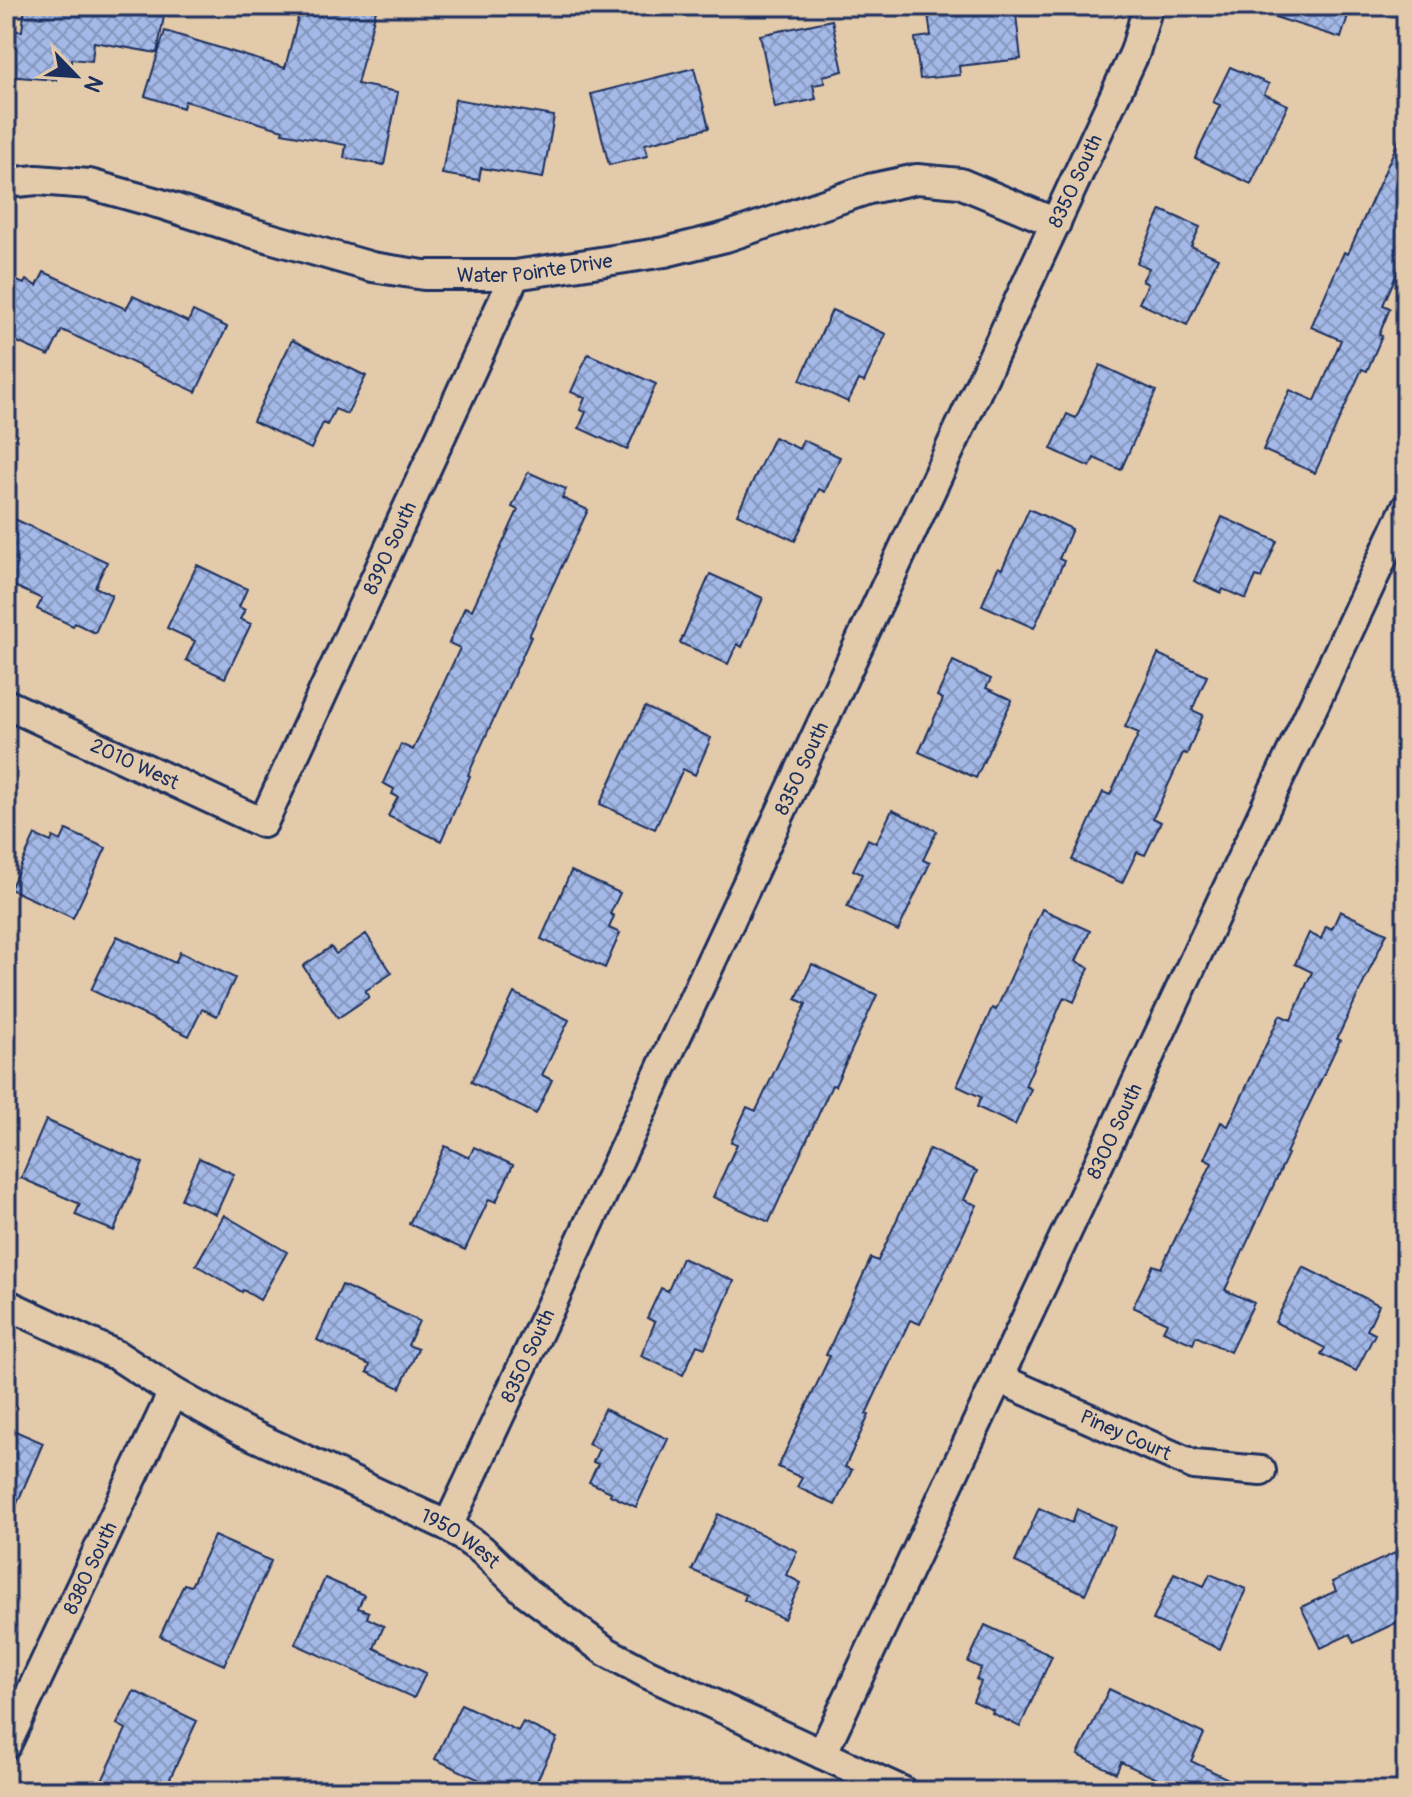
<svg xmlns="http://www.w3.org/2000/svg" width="1412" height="1797" font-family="Pangolin,sans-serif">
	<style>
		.building { fill: url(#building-cross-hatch); stroke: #1b2f5e; stroke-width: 2 }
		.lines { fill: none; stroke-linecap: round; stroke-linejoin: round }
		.minor-casing { stroke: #1b2f5e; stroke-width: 34 }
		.minor { stroke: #e3caab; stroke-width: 28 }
		.labels { text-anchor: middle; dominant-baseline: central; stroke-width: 7; stroke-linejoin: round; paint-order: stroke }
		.street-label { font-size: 20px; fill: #1b2f5e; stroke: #e3caab }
	</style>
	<defs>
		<pattern id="building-cross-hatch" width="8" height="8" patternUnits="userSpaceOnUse" patternTransform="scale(2)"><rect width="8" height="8" fill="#a4b9e7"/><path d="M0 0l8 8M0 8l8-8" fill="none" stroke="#8597be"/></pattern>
	</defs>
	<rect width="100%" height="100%" fill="#e3caab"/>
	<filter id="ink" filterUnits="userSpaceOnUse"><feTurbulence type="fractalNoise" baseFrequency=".0125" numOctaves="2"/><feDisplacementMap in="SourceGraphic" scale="16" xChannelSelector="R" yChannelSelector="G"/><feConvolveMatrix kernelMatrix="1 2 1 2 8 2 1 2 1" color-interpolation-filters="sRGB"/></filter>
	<g filter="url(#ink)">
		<path class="building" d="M 25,6 L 46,6 L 130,14 L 131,6 L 166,6 L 157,53 L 94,42 L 92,61 L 71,59 L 71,66 L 57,65 L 56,80 L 6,76 L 6,30 L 22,31 Z
			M 301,6 L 377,6 L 357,84 L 398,92 L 384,165 L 344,158 L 346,145 L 282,133 L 283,130 L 185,101 L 183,108 L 145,96 L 165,31 L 285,68 Z
			M 927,6 L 1015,6 L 1021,59 L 959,66 L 960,75 L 920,79 L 915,38 L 931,36 Z
			M 1260,6 L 1351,6 L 1341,38 L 1259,12 Z
			M 832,20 L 843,71 L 823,76 L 825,83 L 813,85 L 816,99 L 775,108 L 760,35 Z
			M 1230,67 L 1269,84 L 1264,94 L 1288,105 L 1251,184 L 1195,158 L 1220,105 L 1213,102 Z
			M 694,68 L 709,128 L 645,144 L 648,156 L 609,165 L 591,94 Z
			M 455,99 L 554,116 L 543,178 L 481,168 L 479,180 L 442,174 Z
			M 1406,124 L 1406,253 L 1383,305 L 1390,308 L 1379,335 L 1382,336 L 1367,371 L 1362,369 L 1315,473 L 1263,450 L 1290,390 L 1315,401 L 1341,340 L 1311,327 L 1344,252 L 1348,254 Z
			M 1161,210 L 1200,227 L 1191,246 L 1218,258 L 1187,325 L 1139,303 L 1148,284 L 1142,281 L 1149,268 L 1137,263 Z
			M 44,272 L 126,309 L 133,296 L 188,322 L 193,311 L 227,327 L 196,392 L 62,330 L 49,356 L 6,337 L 6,276 L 24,284 L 26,280 L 37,286 Z
			M 832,310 L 886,334 L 864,382 L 859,380 L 848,402 L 800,380 Z
			M 292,340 L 366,376 L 347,414 L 335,409 L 327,425 L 323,423 L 311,449 L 253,421 Z
			M 588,354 L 656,384 L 627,450 L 579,428 L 586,412 L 580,410 L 585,398 L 571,392 Z
			M 1100,365 L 1156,391 L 1121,470 L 1094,458 L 1090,467 L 1051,449 L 1067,414 L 1076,418 Z
			M 774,437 L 799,449 L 803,440 L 840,457 L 825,492 L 819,489 L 795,541 L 737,514 Z
			M 528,472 L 566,489 L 562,498 L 588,510 L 529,636 L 531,637 L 468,775 L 470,776 L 441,841 L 388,816 L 398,797 L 392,794 L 394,789 L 383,783 L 401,744 L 413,750 L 460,648 L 449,643 L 465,607 L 472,610 L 518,510 L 512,507 Z
			M 1029,509 L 1072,529 L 1059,559 L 1064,561 L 1034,628 L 982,605 L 998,567 L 1002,569 Z
			M 6,515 L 107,562 L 95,587 L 112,595 L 95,633 L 75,623 L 73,626 L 37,609 L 42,599 L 6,582 Z
			M 1222,517 L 1277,541 L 1261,578 L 1256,576 L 1246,599 L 1223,589 L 1221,593 L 1194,581 Z
			M 197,565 L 247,589 L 239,607 L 245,610 L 240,619 L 251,624 L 225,678 L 186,660 L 195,641 L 167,628 Z
			M 710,574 L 763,598 L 742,647 L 737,644 L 728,664 L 680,643 Z
			M 1158,654 L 1207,676 L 1192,710 L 1203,715 L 1187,754 L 1183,753 L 1153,818 L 1161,822 L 1145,855 L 1137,852 L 1122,883 L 1072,860 L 1103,792 L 1110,795 L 1139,733 L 1125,727 Z
			M 953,661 L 991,679 L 986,688 L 1012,700 L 976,778 L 919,752 L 943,699 L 937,696 Z
			M 645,707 L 711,738 L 695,775 L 683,769 L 655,829 L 600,804 Z
			M 892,810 L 937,831 L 923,860 L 930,863 L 898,931 L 847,907 L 862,874 L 853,870 L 868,839 L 876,843 Z
			M 66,830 L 106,848 L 73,918 L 10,889 L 35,835 L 51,842 L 53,837 L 61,841 Z
			M 571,871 L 620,893 L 610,914 L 614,916 L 609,928 L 620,933 L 605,968 L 541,939 Z
			M 1042,909 L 1090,931 L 1076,961 L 1089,968 L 1074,1002 L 1064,997 L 1025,1086 L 1031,1089 L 1015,1125 L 977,1107 L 981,1097 L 957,1086 L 992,1008 L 996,1010 Z
			M 1340,911 L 1387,933 L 1337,1039 L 1340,1040 L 1286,1153 L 1288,1154 L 1225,1290 L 1254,1303 L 1230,1352 L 1196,1336 L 1193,1344 L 1163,1331 L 1167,1323 L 1133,1307 L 1153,1265 L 1161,1268 L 1212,1163 L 1204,1159 L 1221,1122 L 1228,1126 L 1280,1015 L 1291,1020 L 1312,972 L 1295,964 L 1309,933 L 1321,939 L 1326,926 L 1332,929 Z
			M 366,934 L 392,973 L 365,991 L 369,997 L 338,1018 L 303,966 L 331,947 L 336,954 Z
			M 117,936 L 175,963 L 180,952 L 235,978 L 217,1016 L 202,1009 L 189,1036 L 91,990 Z
			M 812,964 L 877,995 L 835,1086 L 832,1085 L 769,1222 L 713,1197 L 737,1144 L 731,1142 L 747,1107 L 756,1111 L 806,1004 L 796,999 Z
			M 514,993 L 569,1020 L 542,1075 L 552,1080 L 536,1114 L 471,1082 Z
			M 46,1120 L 143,1163 L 114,1231 L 75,1215 L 80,1204 L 21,1178 Z
			M 445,1146 L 469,1158 L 474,1147 L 513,1165 L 496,1202 L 489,1199 L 465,1250 L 409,1224 Z
			M 929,1149 L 977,1171 L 964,1200 L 977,1205 L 920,1324 L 910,1320 L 866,1414 L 869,1415 L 845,1467 L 852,1470 L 835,1505 L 797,1487 L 802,1478 L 778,1467 L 830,1356 L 826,1355 L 871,1258 L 878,1261 Z
			M 199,1158 L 234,1174 L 216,1214 L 181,1199 Z
			M 224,1215 L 287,1252 L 260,1300 L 243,1290 L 242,1292 L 196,1265 Z
			M 682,1258 L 734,1281 L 705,1348 L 697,1345 L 683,1375 L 641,1356 L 655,1322 L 647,1318 L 661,1288 L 668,1291 Z
			M 1303,1267 L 1379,1305 L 1367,1330 L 1375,1334 L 1356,1371 L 1321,1354 L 1325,1348 L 1275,1322 Z
			M 342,1285 L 419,1321 L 408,1345 L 418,1349 L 400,1388 L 367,1372 L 370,1365 L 317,1340 Z
			M 604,1409 L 668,1439 L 636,1507 L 610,1495 L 611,1492 L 589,1482 L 598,1464 L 593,1462 L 599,1449 L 588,1444 Z
			M 6,1427 L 43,1443 L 6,1529 Z
			M 1039,1508 L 1072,1523 L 1077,1509 L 1115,1527 L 1085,1594 L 1015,1562 Z
			M 718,1514 L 797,1551 L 786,1575 L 801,1583 L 784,1619 L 744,1600 L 746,1595 L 692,1570 Z
			M 214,1536 L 271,1561 L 224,1665 L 160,1636 L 184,1584 L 191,1586 Z
			M 1395,1553 L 1406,1575 L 1406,1618 L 1354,1643 L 1350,1634 L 1321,1648 L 1301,1607 L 1336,1591 L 1332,1582 Z
			M 1174,1573 L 1204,1586 L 1210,1574 L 1246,1589 L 1220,1649 L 1153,1620 Z
			M 325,1578 L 364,1595 L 358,1608 L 369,1612 L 367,1618 L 384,1626 L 374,1648 L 426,1673 L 414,1698 L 295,1644 Z
			M 985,1625 L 1052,1656 L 1020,1727 L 992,1713 L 993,1710 L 973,1701 L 981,1682 L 976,1679 L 981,1668 L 968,1662 Z
			M 1109,1689 L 1204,1734 L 1191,1761 L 1253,1791 L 1183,1791 L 1121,1762 L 1116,1773 L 1078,1755 Z
			M 134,1691 L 197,1721 L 164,1791 L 122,1791 L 102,1781 L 126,1729 L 117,1724 Z
			M 461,1704 L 518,1731 L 523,1722 L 557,1738 L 532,1791 L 503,1791 L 435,1759 Z"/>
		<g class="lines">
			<defs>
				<g id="minor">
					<path id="s1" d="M 6,183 L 37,180 L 89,184 L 161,204 L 249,232 L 372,267 L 424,275 L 515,275 L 665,252 L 726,237 L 869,189 L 917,179 L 960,183 L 1056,223"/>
					<path id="s2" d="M 6,704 L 263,823 L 515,275"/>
					<path id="s3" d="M 6,1304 L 118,1356 L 173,1392 L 241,1430 L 448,1526 L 482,1550 L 526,1592 L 577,1630 L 607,1652 L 648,1674 L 902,1791"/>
					<path id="s4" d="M 998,1378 L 1194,1465 L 1261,1471"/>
					<path id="s5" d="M 448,1526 L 1135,52 L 1148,6"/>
					<path id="s6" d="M 6,1745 L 173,1392"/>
					<path id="s7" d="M 822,1754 L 1406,508"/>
				</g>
			</defs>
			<use href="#minor" class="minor-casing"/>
			<use href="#minor" class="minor"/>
		</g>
	</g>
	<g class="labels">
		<g class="street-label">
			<text stroke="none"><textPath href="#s5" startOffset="1484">8350 South</textPath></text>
			<text stroke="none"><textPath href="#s1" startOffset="542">Water Pointe Drive</textPath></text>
			<text stroke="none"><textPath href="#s2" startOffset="586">8390 South</textPath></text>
			<text stroke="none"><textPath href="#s2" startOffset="142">2010 West</textPath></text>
			<text stroke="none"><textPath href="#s5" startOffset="836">8350 South</textPath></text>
			<text stroke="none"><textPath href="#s7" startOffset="688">8300 South</textPath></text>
			<text stroke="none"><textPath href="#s5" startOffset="188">8350 South</textPath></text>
			<text stroke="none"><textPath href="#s4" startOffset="140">Piney Court</textPath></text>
			<text stroke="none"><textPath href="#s3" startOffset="512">1950 West</textPath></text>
			<text stroke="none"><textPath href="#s6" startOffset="196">8380 South</textPath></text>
		</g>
	</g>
	<rect width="1412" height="1797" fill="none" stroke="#e3caab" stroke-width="32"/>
	<rect x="16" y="16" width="1380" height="1765" fill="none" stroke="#1b2f5e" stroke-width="3" filter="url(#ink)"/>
	<g transform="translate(76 76) rotate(115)" stroke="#e3caab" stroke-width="6" paint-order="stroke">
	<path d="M0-6L14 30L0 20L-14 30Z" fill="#1b2f5e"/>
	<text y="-12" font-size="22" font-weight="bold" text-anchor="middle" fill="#1b2f5e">N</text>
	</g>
</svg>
